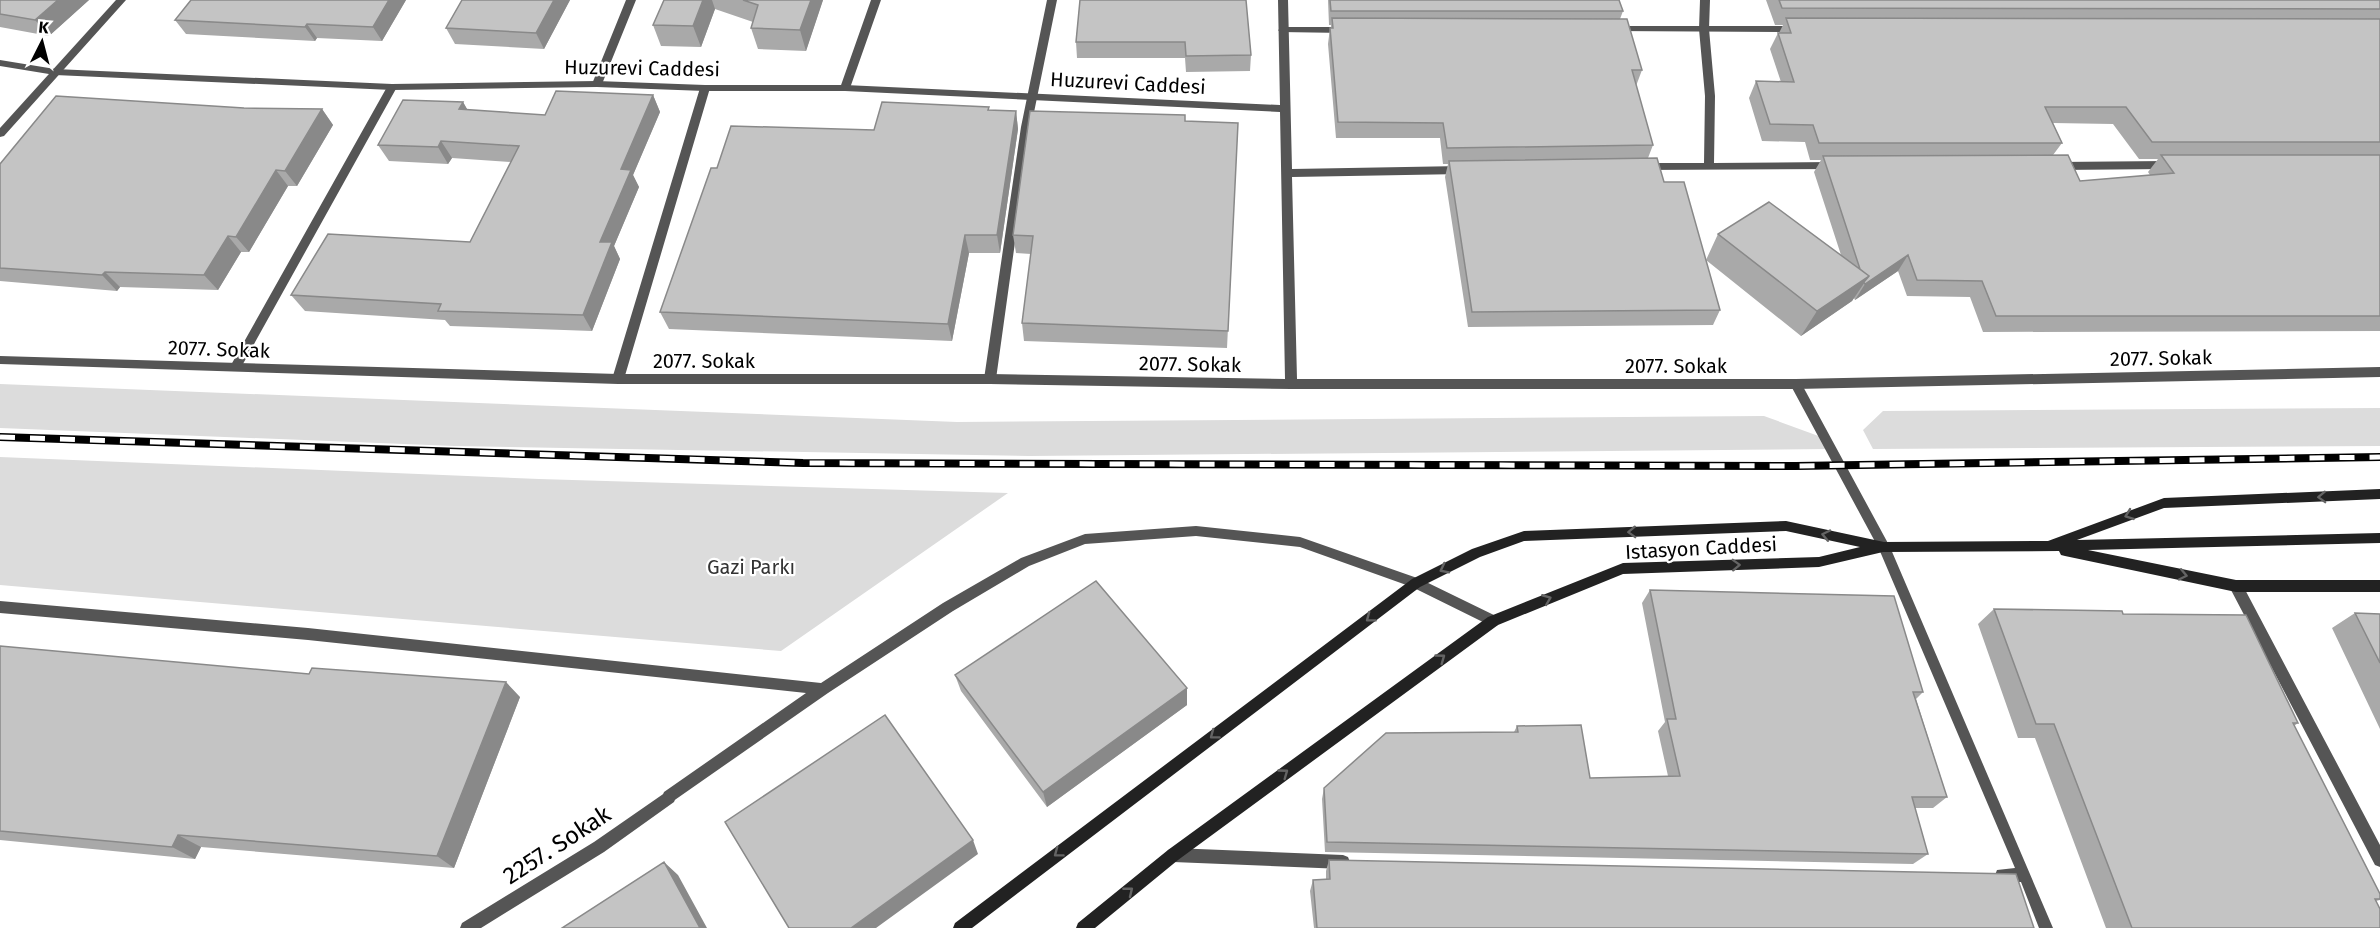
<svg xmlns="http://www.w3.org/2000/svg" width="2380" height="928" font-family="'Fira Sans',sans-serif">
	<style>
		.green { fill: #dcdcdc }
		.lines { fill: none; stroke-linecap: round; stroke-linejoin: round }
		.minor { fill: #555; fill-rule: evenodd }
		.tertiary { fill: #555; fill-rule: evenodd }
		.secondary { fill: #222; fill-rule: evenodd }
		.rail-casing { stroke: #000; stroke-width: 8 }
		.rail { stroke: #fff; stroke-width: 5; stroke-dasharray: 15; stroke-linecap: butt }
		.wall { fill: #a9a9a9; fill-rule: evenodd }
		.shaded-wall { fill: #898989 }
		.building { fill: #c4c4c4; stroke: #898989; stroke-width: 1.5 }
		.oneway { stroke: #646464 }
		.labels { text-anchor: middle; dominant-baseline: central; stroke-width: 4.5; stroke-linejoin: round; paint-order: stroke }
		.street-label { font-size: 20px; fill: #000; stroke: #fff }
		.park-label { font-size: 20px; fill: #333; stroke: #fff }
		.near-street-label { font-size: 24px; fill: #000; stroke: #fff }
	</style>
	<rect width="100%" height="100%" fill="#fff"/>
	<path class="green" d="M 0,384 L 957,422 L 1764,416 L 1824,438 L 1828,449 L 1029,456 L 454,446 L 0,428 Z
		M 2380,408 L 2380,446 L 1873,449 L 1863,430 L 1883,411 Z
		M 0,457 L 539,479 L 1008,493 L 781,651 L 0,585 Z"/>
	<g class="lines">
		<path class="minor" d="M 116,0 L 126,0 L 4,136 L 0,137 L 0,128 Z
			M 626,0 L 636,0 L 602,84 L 597,87 L 594,86 L 592,84 Z
			M 871,0 L 881,0 L 850,88 L 848,90 L 842,90 L 840,88 Z
			M 1047,0 L 1057,0 L 1031,127 L 996,379 L 990,384 L 984,379 L 1021,127 Z
			M 1615,26 L 1795,26 L 1800,29 L 1795,32 L 1612,31 L 1610,29 Z
			M 1283,27 L 1345,27 L 1350,30 L 1345,33 L 1280,32 L 1278,30 Z
			M 392,84 L 397,87 L 239,371 L 231,371 L 229,368 L 231,365 L 387,87 Z
			M 705,85 L 710,88 L 624,379 L 618,384 L 612,379 L 700,88 Z
			M 1796,379 L 1800,381 L 1890,547 L 2053,928 L 2039,928 L 2021,882 L 2002,882 L 1997,880 L 1995,875 L 1997,870 L 2015,868 L 1879,549 L 1790,384 Z
			M 1196,526 L 1300,537 L 1420,579 L 1498,617 L 1499,621 L 1498,625 L 1493,627 L 1412,587 L 1300,547 L 1196,536 L 1085,544 L 1029,566 L 953,611 L 828,693 L 669,804 L 664,802 L 662,797 L 664,792 L 806,693 L 308,640 L 0,613 L 0,601 L 308,628 L 821,683 L 943,603 L 1021,558 L 1085,534 Z
			M 2236,580 L 2241,582 L 2380,845 L 2380,867 L 2375,865 L 2231,590 L 2230,586 L 2231,582 Z
			M 1173,848 L 1343,855 L 1348,857 L 1350,862 L 1348,867 L 1343,869 L 1173,862 L 1168,860 L 1166,855 L 1168,850 Z"/>
		<path class="tertiary" d="M 1278,0 L 1288,0 L 1292,169 L 1462,166 L 1467,170 L 1462,174 L 1292,177 L 1297,379 L 1796,379 L 2380,367 L 2380,377 L 1796,389 L 1291,389 L 990,384 L 618,384 L 0,364 L 0,356 L 618,374 L 990,374 L 1285,379 L 1280,112 L 845,91 L 705,91 L 597,87 L 392,90 L 55,75 L 0,66 L 0,60 L 55,69 L 392,84 L 597,81 L 705,85 L 845,85 L 1280,105 Z
			M 1700,0 L 1710,0 L 1709,29 L 1715,96 L 1714,163 L 1834,162 L 1839,166 L 1838,169 L 1640,170 L 1640,164 L 1644,163 L 1704,163 L 1705,96 L 1699,29 Z
			M 2167,161 L 2172,165 L 2167,169 L 2058,170 L 2053,166 L 2058,162 Z
			M 669,790 L 674,792 L 676,797 L 674,802 L 604,852 L 481,928 L 460,928 L 462,923 L 594,842 Z"/>
		<path class="secondary" d="M 2380,489 L 2380,499 L 2164,508 L 2077,540 L 2380,533 L 2380,543 L 2088,550 L 2236,580 L 2380,580 L 2380,592 L 2236,592 L 2065,556 L 2061,555 L 2059,551 L 1883,552 L 1819,567 L 1623,574 L 1498,625 L 1178,860 L 1095,928 L 1076,928 L 1078,923 L 1168,850 L 1488,617 L 1623,563 L 1819,557 L 1860,547 L 1786,531 L 1524,541 L 1480,557 L 1420,587 L 972,928 L 953,928 L 955,923 L 1412,579 L 1472,549 L 1524,531 L 1786,521 L 1884,542 L 2048,541 L 2164,498 Z"/>
		<defs>
			<path id="rail" d="M 0,437 L 803,463 L 1796,466 L 2380,457"/>
		</defs>
		<use href="#rail" class="rail-casing"/>
		<use href="#rail" class="rail"/>
	</g>
	<path class="wall" d="M 0,0 L 89,0 L 49,36 L 0,27 Z
		M 406,0 L 382,41 L 317,38 L 315,41 L 186,34 L 175,20 Z
		M 462,0 L 570,0 L 544,49 L 455,44 L 446,28 Z
		M 664,0 L 823,0 L 806,51 L 758,49 L 751,28 L 753,22 L 715,9 L 701,47 L 661,46 L 653,25 Z
		M 1080,0 L 1251,55 L 1250,71 L 1186,72 L 1185,58 L 1077,58 L 1076,42 Z
		M 1328,0 L 1619,0 L 1623,11 L 1620,19 L 1642,70 L 1636,86 L 1653,145 L 1648,158 L 1664,182 L 1706,260 L 1718,234 L 1841,255 L 1814,172 L 1821,160 L 1810,160 L 1805,142 L 1762,141 L 1749,98 L 1756,81 L 1781,82 L 1770,49 L 1778,33 L 1779,33 L 1783,25 L 1775,25 L 1766,0 L 2380,0 L 2380,331 L 1983,332 L 1970,297 L 1907,296 L 1898,271 L 1855,300 L 1854,298 L 1852,301 L 1801,336 L 1706,260 L 1720,310 L 1713,325 L 1468,327 L 1445,177 L 1448,164 L 1443,164 L 1440,138 L 1336,138 L 1328,44 L 1330,28 L 1331,28 L 1331,25 L 1329,25 ZM 2053,123 L 2113,124 L 2139,159 L 2158,159 L 2148,172 L 2150,175 L 2080,181 L 2053,155 L 2062,143 Z
		M 653,95 L 660,112 L 633,175 L 639,187 L 614,246 L 620,259 L 592,331 L 450,326 L 445,320 L 305,311 L 291,295 L 470,242 L 511,162 L 452,158 L 448,164 L 389,161 L 378,145 L 463,102 L 467,110 L 545,115 Z
		M 244,108 L 322,109 L 333,125 L 297,186 L 288,186 L 249,252 L 241,252 L 218,290 L 120,287 L 117,291 L 0,281 L 0,164 Z
		M 990,110 L 1016,111 L 1018,129 L 1000,253 L 969,253 L 952,341 L 669,329 L 660,312 L 874,130 Z
		M 1238,123 L 1227,348 L 1024,341 L 1022,323 L 1031,254 L 1016,253 L 1013,235 Z
		M 1650,590 L 1923,692 L 1916,699 L 1947,797 L 1933,808 L 1915,808 L 1928,854 L 1913,864 L 1325,852 L 1322,799 L 1324,788 L 1514,732 L 1517,726 L 1590,778 L 1668,776 L 1658,731 L 1665,722 L 1642,603 Z
		M 1994,609 L 2123,614 L 2298,723 L 2294,726 L 2380,894 L 2380,900 L 2376,901 L 2380,928 L 2106,928 L 2035,738 L 2018,738 L 1978,624 Z
		M 2355,613 L 2380,614 L 2380,729 L 2332,628 Z
		M 0,646 L 520,697 L 454,868 L 201,847 L 195,859 L 0,840 Z
		M 955,675 L 1187,688 L 1187,705 L 1047,807 L 961,691 Z
		M 1329,860 L 2034,928 L 1314,928 L 1310,891 L 1313,880 L 1326,880 L 1326,871 Z"/>
	<path class="shaded-wall" d="M 58,0 L 89,0 L 49,36 L 35,20 Z
		M 389,0 L 406,0 L 382,41 L 373,27 Z
		M 554,0 L 570,0 L 544,49 L 536,33 Z
		M 703,0 L 712,0 L 715,9 L 701,47 L 693,26 Z
		M 811,0 L 823,0 L 806,51 L 800,30 Z
		M 307,24 L 317,38 L 315,41 L 305,27 Z
		M 653,95 L 660,112 L 633,175 L 639,187 L 614,246 L 620,259 L 592,331 L 583,315 L 600,242 L 621,169 Z
		M 463,102 L 473,119 L 459,109 Z
		M 322,109 L 333,125 L 297,186 L 285,171 Z
		M 1016,111 L 1018,129 L 1000,253 L 997,235 Z
		M 441,141 L 452,158 L 448,164 L 438,147 Z
		M 276,170 L 288,186 L 249,252 L 236,237 Z
		M 965,235 L 969,253 L 952,341 L 948,324 Z
		M 228,236 L 241,252 L 218,290 L 204,275 Z
		M 1908,255 L 1898,271 L 1855,300 L 1865,284 Z
		M 105,272 L 120,287 L 117,291 L 102,275 Z
		M 1869,276 L 1852,301 L 1801,336 L 1817,311 Z
		M 506,682 L 520,697 L 454,868 L 437,856 Z
		M 1187,688 L 1187,705 L 1047,807 L 1043,792 Z
		M 178,835 L 201,847 L 195,859 L 172,847 Z
		M 973,840 L 978,854 L 876,928 L 851,928 Z
		M 664,862 L 678,875 L 707,928 L 700,928 Z"/>
	<path class="building" d="M 0,0 L 58,0 L 35,20 L 0,14 Z
		M 191,0 L 389,0 L 373,27 L 307,24 L 305,27 L 175,20 Z
		M 462,0 L 554,0 L 536,33 L 446,28 Z
		M 664,0 L 703,0 L 693,26 L 653,25 Z
		M 743,0 L 811,0 L 800,30 L 751,28 L 758,5 Z
		M 1080,0 L 1246,0 L 1251,55 L 1186,56 L 1185,42 L 1076,42 Z
		M 1330,0 L 1619,0 L 1623,11 L 1331,11 Z
		M 1779,0 L 2380,0 L 2380,9 L 1782,8 Z
		M 1332,18 L 1627,19 L 1642,70 L 1632,70 L 1653,145 L 1447,148 L 1443,123 L 1338,122 L 1330,28 L 1333,28 Z
		M 1786,18 L 2380,19 L 2380,142 L 2152,142 L 2126,107 L 2045,107 L 2062,143 L 1819,143 L 1813,125 L 1770,124 L 1756,81 L 1794,82 L 1778,33 L 1791,33 Z
		M 556,91 L 653,95 L 621,169 L 631,170 L 600,242 L 612,242 L 583,315 L 438,311 L 441,304 L 291,295 L 328,234 L 470,242 L 519,146 L 441,141 L 438,147 L 378,145 L 403,100 L 463,102 L 459,109 L 545,115 Z
		M 56,96 L 244,108 L 322,109 L 285,171 L 276,170 L 236,237 L 228,236 L 204,275 L 105,272 L 102,275 L 0,268 L 0,164 Z
		M 882,102 L 989,107 L 988,110 L 1016,111 L 997,235 L 965,235 L 948,324 L 660,312 L 711,168 L 717,168 L 731,126 L 874,130 Z
		M 1030,111 L 1185,115 L 1185,121 L 1238,123 L 1228,331 L 1022,323 L 1033,236 L 1013,235 Z
		M 2068,155 L 2080,181 L 2174,173 L 2161,155 L 2380,155 L 2380,316 L 1996,316 L 1982,281 L 1917,280 L 1908,255 L 1865,284 L 1864,282 L 1869,276 L 1860,269 L 1823,156 Z
		M 1657,158 L 1664,182 L 1684,182 L 1720,310 L 1472,312 L 1449,161 Z
		M 1769,202 L 1869,276 L 1817,311 L 1718,234 Z
		M 1096,581 L 1187,688 L 1043,792 L 955,675 Z
		M 1650,590 L 1894,596 L 1923,692 L 1913,692 L 1947,797 L 1912,797 L 1928,854 L 1327,842 L 1324,788 L 1386,733 L 1518,732 L 1517,726 L 1581,725 L 1590,778 L 1680,776 L 1667,719 L 1676,719 Z
		M 1994,609 L 2122,611 L 2123,614 L 2246,615 L 2298,723 L 2293,723 L 2380,894 L 2380,899 L 2375,899 L 2380,909 L 2380,928 L 2132,928 L 2054,724 L 2036,724 Z
		M 2355,613 L 2380,614 L 2380,663 Z
		M 0,646 L 309,674 L 312,668 L 506,682 L 437,856 L 178,835 L 172,847 L 0,831 Z
		M 885,715 L 973,840 L 851,928 L 789,928 L 725,822 Z
		M 1329,860 L 2016,874 L 2034,928 L 1317,928 L 1313,880 L 1330,879 Z
		M 664,862 L 700,928 L 562,928 Z"/>
	<defs><path id="oneway-chevron" d="M-2-3.5L2.5 0L-2 3.5" fill="none" stroke-width="1.6" stroke-linecap="round" stroke-linejoin="round" transform="scale(1.5)"/></defs>
	<g class="oneway">
		<use href="#oneway-chevron" transform="translate(2322 497) rotate(178)"/>
		<use href="#oneway-chevron" transform="translate(2129 515) rotate(160)"/>
		<use href="#oneway-chevron" transform="translate(1632 532) rotate(178)"/>
		<use href="#oneway-chevron" transform="translate(1826 535) rotate(-168)"/>
		<use href="#oneway-chevron" transform="translate(1736 565) rotate(-2)"/>
		<use href="#oneway-chevron" transform="translate(1444 569) rotate(153)"/>
		<use href="#oneway-chevron" transform="translate(2183 575) rotate(12)"/>
		<use href="#oneway-chevron" transform="translate(1547 599) rotate(-22)"/>
		<use href="#oneway-chevron" transform="translate(1370 618) rotate(143)"/>
		<use href="#oneway-chevron" transform="translate(1441 658) rotate(-36)"/>
		<use href="#oneway-chevron" transform="translate(1214 735) rotate(143)"/>
		<use href="#oneway-chevron" transform="translate(1284 773) rotate(-36)"/>
		<use href="#oneway-chevron" transform="translate(1058 853) rotate(143)"/>
		<use href="#oneway-chevron" transform="translate(1129 891) rotate(-39)"/>
	</g>
	<g class="labels">
		<g class="street-label">
			<text transform="translate(642 68) rotate(1)">Huzurevi Caddesi</text>
			<text transform="translate(1128 83) rotate(3)">Huzurevi Caddesi</text>
			<text transform="translate(219 349) rotate(2)">2077. Sokak</text>
			<text transform="translate(2161 358) rotate(-1)">2077. Sokak</text>
			<text x="704" y="361">2077. Sokak</text>
			<text transform="translate(1190 364) rotate(1)">2077. Sokak</text>
			<text x="1676" y="366">2077. Sokak</text>
			<text transform="translate(1701 548) rotate(-3)">Istasyon Caddesi</text>
		</g>
		<g class="park-label">
			<text x="751" y="567">Gazi Parkı</text>
		</g>
		<g class="near-street-label">
			<text transform="translate(557 845) rotate(-33)">2257. Sokak</text>
		</g>
	</g>
	<g transform="translate(42 42) rotate(6)" stroke="#ffffff" stroke-width="4.5" paint-order="stroke">
	<path d="M0-4.5L10 22L0 15L-10 22Z" fill="#000000"/>
	<text y="-9" font-size="16" font-weight="bold" text-anchor="middle" fill="#000000">K</text>
	</g>
</svg>
